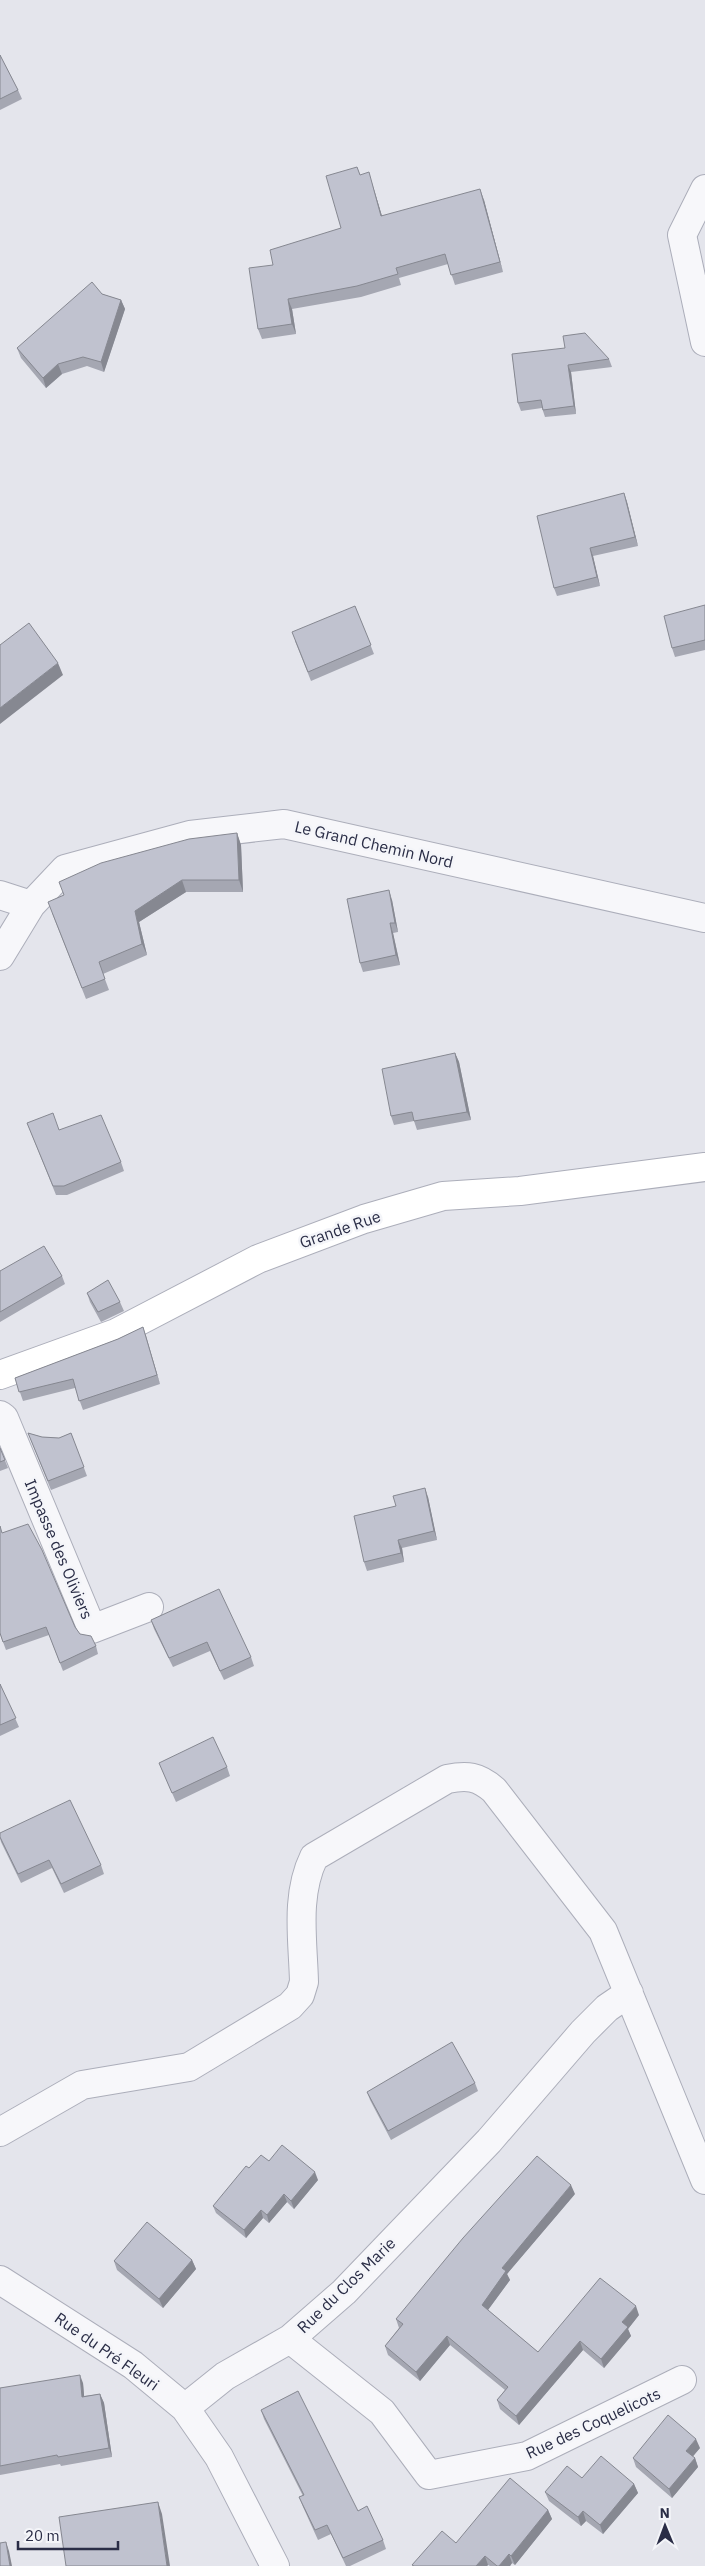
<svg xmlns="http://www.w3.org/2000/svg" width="705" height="2566" font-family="'IBM Plex Sans',sans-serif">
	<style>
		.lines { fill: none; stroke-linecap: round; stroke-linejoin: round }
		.street-casing { stroke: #acaeba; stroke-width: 30 }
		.secondary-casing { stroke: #acaeba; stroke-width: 30 }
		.street { stroke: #f7f7fa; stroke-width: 28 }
		.secondary { stroke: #fff; stroke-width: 28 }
		.wall { fill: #a5a7b2 }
		.shaded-wall { fill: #868891 }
		.building { fill: #c0c2cf; stroke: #868891 }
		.labels { text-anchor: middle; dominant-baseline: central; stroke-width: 5; stroke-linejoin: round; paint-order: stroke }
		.street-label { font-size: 16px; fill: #2a2d46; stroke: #f4f5f9 }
	</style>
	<rect width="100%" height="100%" fill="#e4e5ec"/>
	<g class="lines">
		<defs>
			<path id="street" d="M 705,189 L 682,235 L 705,342
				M 0,895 L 31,905 L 65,869 L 190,835 L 284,824 L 705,918
				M 0,956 L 31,905
				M 0,1415 L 4,1418 L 92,1629 L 149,1607
				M 0,2132 L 82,2085 L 189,2067 L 290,2006 L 300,1995 L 304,1982 C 303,1940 295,1896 314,1857 L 447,1779 C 467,1775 478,1776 494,1790 L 603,1931 L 705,2180
				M 0,2280 L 133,2365 L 185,2408 L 219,2457 L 275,2566
				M 290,2339 L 382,2412 L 429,2475 L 527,2456 L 682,2380
				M 185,2408 L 225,2376 L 290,2339 L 344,2292 L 489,2141 L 583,2032 L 607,2008 L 629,1993"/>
			<path id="secondary" d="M 0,1375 L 116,1333 L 258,1259 L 364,1219 L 443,1196 L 520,1191 L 705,1167"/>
		</defs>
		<use href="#street" class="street-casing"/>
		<use href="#secondary" class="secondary-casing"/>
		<use href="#street" class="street"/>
		<use href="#secondary" class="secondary"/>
	</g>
	<path class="wall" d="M 0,55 L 18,90 L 22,99 L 0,110 Z
		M 357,167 L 360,175 L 372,183 L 382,216 L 484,200 L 503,272 L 455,285 L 448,264 L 399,278 L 401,285 L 361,297 L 292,309 L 296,334 L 262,339 L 258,329 L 273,265 L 341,228 Z
		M 102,294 L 121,300 L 125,309 L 104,372 L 87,366 L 62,374 L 46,388 L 21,358 L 17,348 Z
		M 512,354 L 609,359 L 612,367 L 571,372 L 576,414 L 545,417 L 542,408 L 521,411 L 518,403 Z
		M 624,493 L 627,502 L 638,546 L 593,556 L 600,586 L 557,596 L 554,588 Z
		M 705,605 L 705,650 L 675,657 L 672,648 Z
		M 355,606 L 374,654 L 311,681 L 295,641 Z
		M 237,833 L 241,845 L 243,892 L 186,892 L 139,922 L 147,955 L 103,974 L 109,990 L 86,999 L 52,913 Z
		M 392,900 L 398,932 L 393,933 L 400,965 L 363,972 L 360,963 Z
		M 455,1053 L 459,1062 L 471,1120 L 417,1130 L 414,1121 L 394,1125 L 391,1116 Z
		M 27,1123 L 59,1130 L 121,1162 L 124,1171 L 67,1195 L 56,1195 Z
		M 0,1271 L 62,1276 L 65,1284 L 0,1322 Z
		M 87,1293 L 120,1302 L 124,1311 L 101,1322 L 90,1302 Z
		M 143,1327 L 160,1384 L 83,1410 L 75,1388 L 23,1401 L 15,1378 L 118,1339 Z
		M 28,1433 L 42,1437 L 59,1438 L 71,1433 L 87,1476 L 51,1490 Z
		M 0,1448 L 8,1468 L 0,1471 Z
		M 428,1497 L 437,1540 L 402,1548 L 404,1562 L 367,1571 L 364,1562 L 396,1506 Z
		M 3,1533 L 80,1634 L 96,1646 L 98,1654 L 63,1671 L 49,1635 L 6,1650 L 0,1634 Z
		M 151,1620 L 251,1657 L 254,1666 L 224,1680 L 210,1651 L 173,1667 L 154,1629 Z
		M 0,1684 L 19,1727 L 0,1736 Z
		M 159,1763 L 227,1767 L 230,1776 L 176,1802 Z
		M 0,1833 L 101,1865 L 104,1874 L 64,1893 L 52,1868 L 21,1883 L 1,1842 L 0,1838 Z
		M 475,2083 L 478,2091 L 391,2140 L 370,2100 L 367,2092 Z
		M 269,2161 L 318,2180 L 294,2209 L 287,2202 L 269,2223 L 263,2218 L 246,2238 L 216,2213 L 213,2206 L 249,2168 Z
		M 575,2194 L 507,2274 L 510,2280 L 488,2310 L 538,2352 L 639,2315 L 628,2329 L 631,2336 L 604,2368 L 583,2350 L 519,2425 L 500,2409 L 497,2400 L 505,2390 L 450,2345 L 420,2381 L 388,2355 L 385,2346 L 399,2328 L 396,2319 Z
		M 192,2260 L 196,2269 L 163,2308 L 117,2270 L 114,2261 Z
		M 83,2383 L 84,2396 L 100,2394 L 104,2403 L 112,2457 L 61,2466 L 60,2464 L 0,2475 L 0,2388 Z
		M 261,2410 L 358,2511 L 383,2540 L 386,2549 L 350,2566 L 346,2566 L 331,2534 L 318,2540 L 303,2507 L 299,2497 L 303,2496 L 264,2419 Z
		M 700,2448 L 692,2456 L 695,2458 L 698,2467 L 672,2498 L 636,2467 L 633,2458 Z
		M 634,2484 L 638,2493 L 603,2534 L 586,2521 L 581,2526 L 549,2501 L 545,2492 Z
		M 548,2510 L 552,2519 L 515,2565 L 512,2563 L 510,2566 L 490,2566 L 488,2565 L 487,2566 L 413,2566 L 412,2565 L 456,2543 Z"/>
	<path class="shaded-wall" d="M 369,172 L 372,183 L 385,226 L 381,216 Z
		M 480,189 L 484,200 L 503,272 L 500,262 Z
		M 288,299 L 292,309 L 296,334 L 292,324 Z
		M 121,300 L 125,309 L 104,372 L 101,362 Z
		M 58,364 L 62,374 L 46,388 L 43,378 Z
		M 568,365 L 571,372 L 576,414 L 574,406 Z
		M 624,493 L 627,502 L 638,546 L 635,537 Z
		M 590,548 L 593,556 L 600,586 L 597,577 Z
		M 58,663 L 63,675 L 0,724 L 0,708 Z
		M 237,833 L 241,845 L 243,892 L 239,880 Z
		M 182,880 L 186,892 L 139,922 L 147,955 L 142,944 L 135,911 Z
		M 389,890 L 392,900 L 398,932 L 395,923 Z
		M 390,923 L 393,933 L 400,965 L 396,955 Z
		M 455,1053 L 459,1062 L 471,1120 L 467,1112 Z
		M 143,1327 L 146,1336 L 160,1384 L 157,1375 Z
		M 425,1488 L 428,1497 L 437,1540 L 434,1531 Z
		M 398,1540 L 402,1548 L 404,1562 L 401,1553 Z
		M 315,2172 L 318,2180 L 294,2209 L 291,2201 Z
		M 571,2185 L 575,2194 L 507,2274 L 510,2280 L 485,2314 L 482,2305 L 502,2268 Z
		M 284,2194 L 287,2202 L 269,2223 L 267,2215 Z
		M 261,2210 L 263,2218 L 246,2238 L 244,2230 Z
		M 192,2260 L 196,2269 L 163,2308 L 159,2299 Z
		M 636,2306 L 639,2315 L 628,2329 L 631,2336 L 604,2368 L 601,2359 L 622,2322 Z
		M 447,2336 L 450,2345 L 420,2381 L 416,2372 Z
		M 580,2341 L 583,2350 L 519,2425 L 516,2416 Z
		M 80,2375 L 83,2383 L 85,2406 L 82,2397 Z
		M 100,2394 L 104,2403 L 112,2457 L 109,2448 Z
		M 696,2439 L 700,2448 L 690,2460 L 686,2451 Z
		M 695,2458 L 698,2467 L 672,2498 L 669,2489 Z
		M 634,2484 L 638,2493 L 603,2534 L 600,2525 Z
		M 158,2502 L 162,2514 L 170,2566 L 167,2566 Z
		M 548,2510 L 552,2519 L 515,2565 L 511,2556 Z
		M 583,2511 L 586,2521 L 581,2526 L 578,2517 Z
		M 6,2542 L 9,2551 L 12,2566 L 10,2566 Z
		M 509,2554 L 512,2563 L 510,2566 L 499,2566 Z
		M 485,2556 L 488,2565 L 487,2566 L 476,2566 Z"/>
	<path class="building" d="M 0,55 L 18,90 L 0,99 Z
		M 357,167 L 360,175 L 369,172 L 381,216 L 480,189 L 500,262 L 451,275 L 445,254 L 396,268 L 398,274 L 357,286 L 288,299 L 292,324 L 258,329 L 249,268 L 273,265 L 270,250 L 341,228 L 326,176 Z
		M 92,282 L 102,294 L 121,300 L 101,362 L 83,357 L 58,364 L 43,378 L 17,348 Z
		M 585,333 L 609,359 L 568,365 L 574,406 L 543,410 L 541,400 L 518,403 L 512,354 L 565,348 L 563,336 Z
		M 624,493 L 635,537 L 590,548 L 597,577 L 554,588 L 537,516 Z
		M 705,605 L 705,640 L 672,648 L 664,616 Z
		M 355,606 L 371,645 L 308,672 L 292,632 Z
		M 29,623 L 58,663 L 0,708 L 0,645 Z
		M 237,833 L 239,880 L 182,880 L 135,911 L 142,944 L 99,962 L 105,979 L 82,988 L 48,902 L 64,895 L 59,882 L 101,863 L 189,839 Z
		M 389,890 L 395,923 L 390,923 L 396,955 L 360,963 L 347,899 Z
		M 455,1053 L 467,1112 L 414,1121 L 412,1112 L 391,1116 L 382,1069 Z
		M 53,1113 L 59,1130 L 101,1115 L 121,1162 L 64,1186 L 53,1186 L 27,1123 Z
		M 44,1246 L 62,1276 L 0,1312 L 0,1271 Z
		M 108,1280 L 120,1302 L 98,1312 L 87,1293 Z
		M 143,1327 L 157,1375 L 79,1401 L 73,1379 L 19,1392 L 15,1378 L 118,1339 Z
		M 28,1433 L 42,1437 L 59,1438 L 71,1433 L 84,1467 L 48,1481 Z
		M 0,1448 L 5,1460 L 0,1462 Z
		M 425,1488 L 434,1531 L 398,1540 L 401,1553 L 364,1562 L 354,1516 L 396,1506 L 393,1496 Z
		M 28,1524 L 42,1550 L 75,1627 L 80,1634 L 91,1636 L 96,1646 L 60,1663 L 46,1627 L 3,1642 L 0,1633 L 0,1526 L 2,1533 Z
		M 219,1589 L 251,1657 L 220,1671 L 207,1642 L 169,1658 L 151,1620 Z
		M 0,1684 L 16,1718 L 0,1725 Z
		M 213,1737 L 227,1767 L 172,1793 L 159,1763 Z
		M 70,1800 L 101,1865 L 61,1884 L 49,1860 L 18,1874 L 0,1837 L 0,1833 Z
		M 452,2042 L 475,2083 L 388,2131 L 367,2092 Z
		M 282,2145 L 315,2172 L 291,2201 L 284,2194 L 267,2215 L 261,2210 L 244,2230 L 213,2206 L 246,2166 L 249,2168 L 261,2155 L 269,2161 Z
		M 537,2156 L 571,2185 L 502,2268 L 506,2271 L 482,2305 L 538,2352 L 600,2278 L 636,2306 L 622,2322 L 628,2327 L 601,2359 L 580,2341 L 516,2416 L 497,2400 L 508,2387 L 447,2336 L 416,2372 L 385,2346 L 403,2324 L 396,2319 L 463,2238 Z
		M 147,2222 L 192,2260 L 159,2299 L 114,2261 Z
		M 80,2375 L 82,2397 L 100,2394 L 109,2448 L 58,2457 L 57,2455 L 0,2466 L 0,2388 Z
		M 298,2391 L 358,2511 L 367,2506 L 383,2540 L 343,2558 L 327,2525 L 315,2530 L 299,2497 L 304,2495 L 261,2410 Z
		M 668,2415 L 696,2439 L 686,2451 L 695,2458 L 669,2489 L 633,2458 Z
		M 601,2456 L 634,2484 L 600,2525 L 583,2511 L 578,2517 L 545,2492 L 567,2466 L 582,2478 Z
		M 510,2478 L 548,2510 L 511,2556 L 509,2554 L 499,2566 L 497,2566 L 485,2556 L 476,2566 L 414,2566 L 412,2565 L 442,2531 L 456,2543 Z
		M 158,2502 L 167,2566 L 66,2566 L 59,2517 Z
		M 6,2542 L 10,2566 L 0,2566 L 0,2543 Z"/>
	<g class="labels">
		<g class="street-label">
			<text transform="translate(374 844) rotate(13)">Le Grand Chemin Nord</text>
			<text transform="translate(340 1229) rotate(-19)">Grande Rue</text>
			<text transform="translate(59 1549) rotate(67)">Impasse des Oliviers</text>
			<text transform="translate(346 2285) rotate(-44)">Rue du Clos Marie</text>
			<text transform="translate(107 2351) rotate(35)">Rue du Pré Fleuri</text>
			<text transform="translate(593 2423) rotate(-25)">Rue des Coquelicots</text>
		</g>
	</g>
	<g transform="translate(665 2526) rotate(359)" stroke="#f4f5f9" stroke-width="4" paint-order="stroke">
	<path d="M0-4L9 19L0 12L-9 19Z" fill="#2a2d46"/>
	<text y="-8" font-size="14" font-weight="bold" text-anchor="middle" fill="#2a2d46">N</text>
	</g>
	<path d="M18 2541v8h100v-8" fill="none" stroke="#2a2d46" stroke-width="2.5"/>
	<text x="25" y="2541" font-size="15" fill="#2a2d46" stroke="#f4f5f9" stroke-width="4" paint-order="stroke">20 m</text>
</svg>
